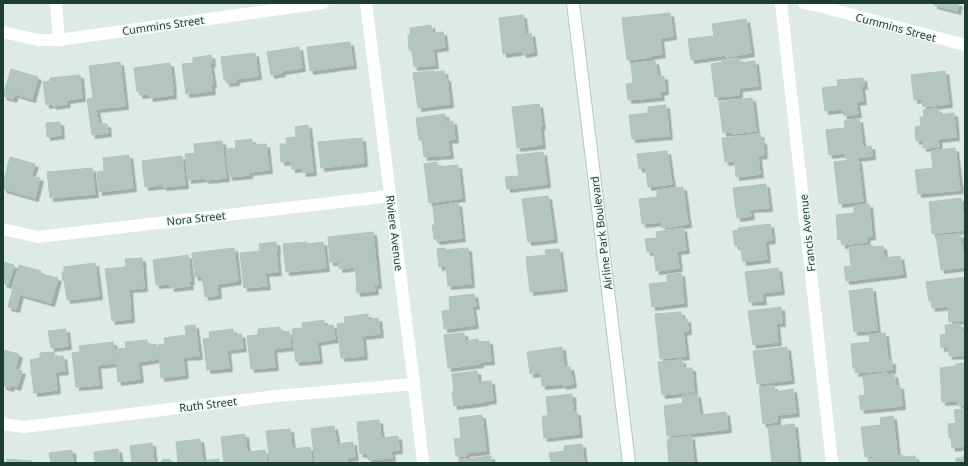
<svg xmlns="http://www.w3.org/2000/svg" width="968" height="466" font-family="'Noto Sans',sans-serif">
	<style>
		.building { fill: #b2c6bd; stroke: #afc5bb; filter: url(#shadow) }
		.lines { fill: none; stroke-linecap: round; stroke-linejoin: round }
		.secondary-casing { stroke: #afccc0; stroke-width: 14 }
		.street { stroke: #fff; stroke-width: 12 }
		.secondary { stroke: #fff; stroke-width: 12 }
		.labels { text-anchor: middle; dominant-baseline: central; stroke-width: 3; stroke-linejoin: round; paint-order: stroke }
		.street-label { font-size: 11px; fill: #1d3c32; stroke: #eef7f2 }
	</style>
	<defs>
		<filter id="shadow"><feDropShadow dx="3.5" dy="3.5" stdDeviation="0" flood-color="#0004"/></filter>
	</defs>
	<rect width="100%" height="100%" fill="#ddebe4"/>
	<path class="building" d="M 934,3 L 959,3 L 957,11 L 934,5 Z
		M 670,13 L 673,36 L 660,38 L 662,54 L 650,56 L 651,57 L 627,60 L 622,18 Z
		M 523,15 L 525,34 L 531,33 L 534,52 L 523,54 L 523,51 L 503,54 L 499,18 Z
		M 746,19 L 751,53 L 726,57 L 726,55 L 691,60 L 688,39 L 714,36 L 712,24 Z
		M 431,25 L 432,33 L 443,32 L 445,47 L 433,49 L 435,65 L 414,67 L 412,50 L 409,50 L 408,35 L 410,35 L 410,28 Z
		M 350,42 L 353,65 L 310,71 L 307,47 Z
		M 299,47 L 302,68 L 281,71 L 282,73 L 271,75 L 267,52 Z
		M 255,53 L 258,76 L 236,79 L 236,82 L 226,83 L 226,80 L 224,80 L 221,57 Z
		M 211,55 L 212,63 L 210,64 L 213,84 L 211,85 L 212,91 L 186,94 L 182,64 L 193,63 L 193,58 Z
		M 738,58 L 739,63 L 755,61 L 758,86 L 739,88 L 739,95 L 715,97 L 711,64 L 722,62 L 722,60 Z
		M 655,61 L 658,77 L 664,76 L 665,91 L 660,92 L 661,97 L 628,100 L 626,84 L 633,83 L 631,64 Z
		M 120,62 L 125,106 L 96,109 L 99,124 L 107,124 L 108,133 L 92,135 L 87,99 L 93,98 L 89,66 Z
		M 170,63 L 173,89 L 172,89 L 173,95 L 150,98 L 149,94 L 139,95 L 139,91 L 137,92 L 134,68 Z
		M 11,69 L 38,77 L 32,99 L 15,94 L 13,99 L 3,96 Z
		M 434,71 L 434,72 L 444,71 L 445,78 L 447,78 L 450,104 L 418,108 L 413,73 Z
		M 945,71 L 949,104 L 923,107 L 922,99 L 914,100 L 911,75 Z
		M 80,75 L 82,98 L 66,100 L 67,104 L 53,106 L 53,104 L 46,105 L 43,82 L 50,81 L 50,78 Z
		M 863,78 L 864,86 L 861,86 L 863,101 L 856,102 L 858,114 L 844,116 L 843,109 L 825,111 L 822,88 L 838,86 L 837,80 Z
		M 752,98 L 756,131 L 732,134 L 732,132 L 723,133 L 719,102 Z
		M 539,104 L 542,126 L 540,126 L 542,145 L 517,148 L 512,107 Z
		M 666,105 L 669,136 L 632,139 L 629,115 L 648,113 L 648,107 Z
		M 938,109 L 939,115 L 954,113 L 956,137 L 938,139 L 939,147 L 923,148 L 923,140 L 916,141 L 915,127 L 921,126 L 920,117 L 924,117 L 923,110 Z
		M 445,114 L 446,122 L 453,121 L 455,139 L 448,140 L 450,155 L 424,157 L 422,140 L 419,140 L 416,118 Z
		M 859,119 L 863,147 L 871,146 L 872,156 L 846,159 L 845,153 L 829,155 L 826,130 L 845,128 L 844,121 Z
		M 60,122 L 61,135 L 47,137 L 46,123 Z
		M 308,125 L 313,172 L 303,173 L 302,168 L 292,169 L 291,161 L 281,162 L 280,144 L 287,144 L 286,138 L 296,137 L 295,127 Z
		M 760,134 L 761,141 L 763,141 L 764,155 L 758,156 L 760,174 L 736,177 L 735,161 L 725,162 L 722,138 Z
		M 362,138 L 364,163 L 321,168 L 318,142 Z
		M 252,139 L 252,145 L 266,144 L 269,170 L 249,172 L 249,175 L 229,177 L 226,149 L 236,148 L 235,141 Z
		M 222,141 L 226,178 L 205,180 L 205,178 L 188,180 L 185,154 L 195,153 L 194,144 Z
		M 955,148 L 960,190 L 918,194 L 915,170 L 933,168 L 931,151 Z
		M 667,151 L 672,184 L 648,187 L 646,168 L 639,169 L 637,154 Z
		M 543,152 L 547,184 L 507,189 L 505,177 L 519,176 L 516,155 Z
		M 129,155 L 133,188 L 99,192 L 97,172 L 104,171 L 103,158 Z
		M 182,156 L 185,185 L 163,187 L 163,185 L 145,187 L 142,161 Z
		M 10,157 L 35,164 L 31,176 L 40,178 L 35,198 L 3,189 L 3,184 Z
		M 858,159 L 863,201 L 839,204 L 834,162 Z
		M 437,162 L 438,167 L 458,165 L 462,198 L 429,203 L 424,164 Z
		M 92,168 L 95,194 L 50,198 L 47,172 Z
		M 766,184 L 769,208 L 750,209 L 751,216 L 737,218 L 733,188 Z
		M 683,187 L 688,224 L 662,228 L 662,222 L 642,224 L 639,199 L 657,197 L 657,190 Z
		M 548,196 L 554,239 L 528,242 L 522,199 Z
		M 961,198 L 965,230 L 932,234 L 929,202 Z
		M 458,203 L 462,238 L 437,241 L 436,239 L 434,239 L 432,225 L 435,225 L 433,207 Z
		M 869,204 L 872,236 L 866,237 L 867,242 L 842,245 L 841,239 L 838,240 L 836,215 L 854,213 L 854,206 Z
		M 770,224 L 772,240 L 765,241 L 767,259 L 743,262 L 740,245 L 735,246 L 733,231 L 739,230 L 738,228 Z
		M 683,228 L 686,250 L 677,251 L 679,268 L 656,271 L 654,252 L 647,252 L 645,239 L 657,238 L 656,232 Z
		M 373,232 L 378,285 L 374,285 L 375,291 L 357,293 L 356,286 L 357,286 L 355,267 L 339,269 L 339,262 L 330,262 L 328,237 Z
		M 960,234 L 963,253 L 965,252 L 965,267 L 941,270 L 936,236 Z
		M 276,242 L 277,251 L 276,251 L 278,272 L 265,273 L 267,286 L 244,288 L 240,253 L 260,251 L 259,244 Z
		M 307,242 L 307,244 L 323,242 L 326,268 L 286,272 L 283,244 Z
		M 872,245 L 872,247 L 883,246 L 884,258 L 900,256 L 903,274 L 846,281 L 844,267 L 851,266 L 849,247 Z
		M 234,248 L 238,281 L 217,284 L 218,295 L 205,297 L 202,276 L 195,277 L 192,253 Z
		M 445,248 L 445,250 L 468,248 L 471,284 L 448,286 L 446,266 L 439,267 L 437,249 Z
		M 559,249 L 564,288 L 530,292 L 526,257 L 546,255 L 545,250 Z
		M 188,255 L 191,281 L 189,281 L 190,286 L 171,288 L 170,284 L 156,285 L 153,260 Z
		M 142,258 L 144,288 L 129,289 L 131,319 L 112,321 L 105,269 L 126,267 L 125,259 Z
		M 3,262 L 14,265 L 8,285 L 3,283 Z
		M 95,263 L 99,296 L 67,300 L 64,280 L 63,280 L 62,272 L 64,272 L 64,267 Z
		M 19,265 L 41,271 L 40,274 L 58,278 L 51,303 L 20,294 L 16,309 L 8,307 Z
		M 778,268 L 781,291 L 762,293 L 763,301 L 749,302 L 745,272 Z
		M 681,273 L 684,303 L 652,307 L 649,284 L 667,282 L 667,275 Z
		M 965,277 L 965,320 L 949,322 L 948,306 L 932,308 L 931,301 L 929,301 L 926,282 Z
		M 872,288 L 877,330 L 854,332 L 849,291 Z
		M 474,294 L 476,306 L 472,306 L 475,325 L 444,329 L 442,311 L 450,310 L 449,297 Z
		M 781,307 L 782,323 L 776,323 L 778,342 L 753,345 L 748,311 Z
		M 681,312 L 682,320 L 687,319 L 688,331 L 683,332 L 686,356 L 660,359 L 655,314 Z
		M 368,314 L 368,320 L 378,318 L 380,334 L 362,336 L 364,356 L 341,358 L 337,324 L 345,323 L 344,317 Z
		M 324,320 L 324,326 L 333,325 L 335,339 L 317,342 L 319,360 L 296,362 L 292,329 L 303,328 L 302,323 Z
		M 960,324 L 961,331 L 965,330 L 965,355 L 949,356 L 948,347 L 941,348 L 940,335 L 946,334 L 945,325 Z
		M 195,325 L 199,356 L 183,357 L 185,375 L 161,378 L 158,345 L 165,344 L 164,338 L 186,335 L 185,326 Z
		M 280,327 L 281,332 L 289,331 L 291,347 L 273,349 L 275,367 L 251,369 L 247,336 L 258,335 L 258,329 Z
		M 66,329 L 68,346 L 51,348 L 48,331 Z
		M 233,329 L 234,335 L 241,334 L 243,348 L 227,350 L 229,368 L 207,370 L 203,339 L 210,338 L 209,332 Z
		M 464,333 L 465,341 L 478,339 L 478,342 L 489,341 L 491,361 L 480,362 L 480,364 L 448,368 L 444,335 Z
		M 885,333 L 888,361 L 892,361 L 892,370 L 855,373 L 855,368 L 853,368 L 851,344 L 870,342 L 869,335 Z
		M 147,340 L 148,345 L 156,344 L 158,359 L 138,362 L 140,379 L 118,382 L 115,349 L 126,348 L 125,342 Z
		M 113,342 L 116,363 L 97,365 L 99,385 L 76,387 L 72,353 L 80,352 L 79,346 Z
		M 562,347 L 564,367 L 570,367 L 573,384 L 563,386 L 563,384 L 542,386 L 541,373 L 530,374 L 527,352 Z
		M 787,347 L 791,380 L 757,384 L 753,351 Z
		M 3,350 L 19,354 L 15,369 L 22,371 L 17,387 L 11,385 L 10,388 L 3,386 Z
		M 54,352 L 55,357 L 63,356 L 65,371 L 55,372 L 57,390 L 34,393 L 30,360 L 40,358 L 40,353 Z
		M 682,360 L 683,368 L 692,368 L 694,392 L 662,395 L 658,362 Z
		M 965,363 L 965,405 L 958,406 L 958,401 L 942,402 L 940,368 L 956,366 L 956,364 Z
		M 477,371 L 478,382 L 491,381 L 493,400 L 485,401 L 485,402 L 454,406 L 452,392 L 454,392 L 452,374 Z
		M 887,373 L 887,375 L 894,374 L 896,386 L 900,386 L 902,406 L 861,410 L 859,396 L 865,395 L 863,376 Z
		M 774,386 L 775,392 L 793,389 L 796,413 L 777,415 L 777,422 L 763,424 L 759,387 Z
		M 572,394 L 573,412 L 577,412 L 579,434 L 544,438 L 542,416 L 548,416 L 546,397 Z
		M 697,394 L 700,415 L 726,412 L 728,429 L 667,436 L 664,406 L 683,403 L 682,396 Z
		M 965,409 L 965,446 L 952,448 L 951,438 L 949,438 L 948,424 L 956,423 L 954,410 Z
		M 482,415 L 486,451 L 466,453 L 466,456 L 456,456 L 454,439 L 461,438 L 459,418 Z
		M 893,416 L 897,454 L 865,457 L 861,427 L 881,425 L 880,418 Z
		M 379,420 L 381,438 L 398,436 L 399,450 L 391,451 L 392,458 L 368,460 L 367,453 L 360,454 L 357,422 Z
		M 794,424 L 798,463 L 772,463 L 768,427 Z
		M 334,426 L 337,444 L 353,442 L 355,457 L 347,458 L 347,463 L 323,463 L 323,461 L 315,461 L 311,429 Z
		M 290,429 L 292,449 L 310,447 L 312,461 L 310,462 L 310,463 L 270,463 L 266,431 Z
		M 245,434 L 247,452 L 265,450 L 267,463 L 224,463 L 221,437 Z
		M 691,436 L 694,463 L 669,463 L 667,439 Z
		M 200,439 L 203,461 L 219,459 L 219,463 L 178,463 L 176,442 Z
		M 152,443 L 154,463 L 132,463 L 130,446 Z
		M 582,444 L 584,463 L 551,463 L 549,453 L 564,451 L 564,446 Z
		M 118,449 L 120,463 L 95,463 L 94,452 Z
		M 72,450 L 73,463 L 51,463 L 49,453 Z
		M 903,455 L 903,457 L 915,456 L 916,463 L 918,463 L 868,463 L 868,459 Z
		M 491,456 L 491,463 L 459,463 L 458,460 Z
		M 963,456 L 965,456 L 965,463 L 956,463 L 956,458 L 963,458 Z
		M 7,459 L 32,461 L 32,463 L 7,463 Z
		M 170,459 L 170,462 L 172,461 L 173,463 L 155,463 L 162,462 L 162,460 Z"/>
	<g class="lines">
		<defs>
			<path id="secondary" d="M 573,3 L 629,463"/>
		</defs>
		<use href="#secondary" class="secondary-casing"/>
		<path class="street" d="M 56,3 L 59,40
			M 366,3 L 414,384 L 423,463
			M 781,3 L 832,463
			M 804,3 L 815,5 L 965,45
			M 3,32 L 38,40 L 59,40 L 323,3
			M 3,229 L 38,237 L 390,196
			M 3,424 L 24,427 L 276,396 L 414,384"/>
		<use href="#secondary" class="secondary"/>
	</g>
	<g class="labels">
		<g class="street-label">
			<text transform="translate(163 25) rotate(-8)">Cummins Street</text>
			<text transform="translate(896 27) rotate(15)">Cummins Street</text>
			<text transform="translate(196 218) rotate(-6)">Nora Street</text>
			<text transform="translate(395 233) rotate(83)">Riviere Avenue</text>
			<text transform="translate(601 233) rotate(-97)">Airline Park Boulevard</text>
			<text transform="translate(807 233) rotate(-96)">Francis Avenue</text>
			<text transform="translate(208 404) rotate(-7)">Ruth Street</text>
		</g>
	</g>
	<rect width="968" height="466" fill="none" stroke="#1d3c32" stroke-width="8"/>
</svg>
